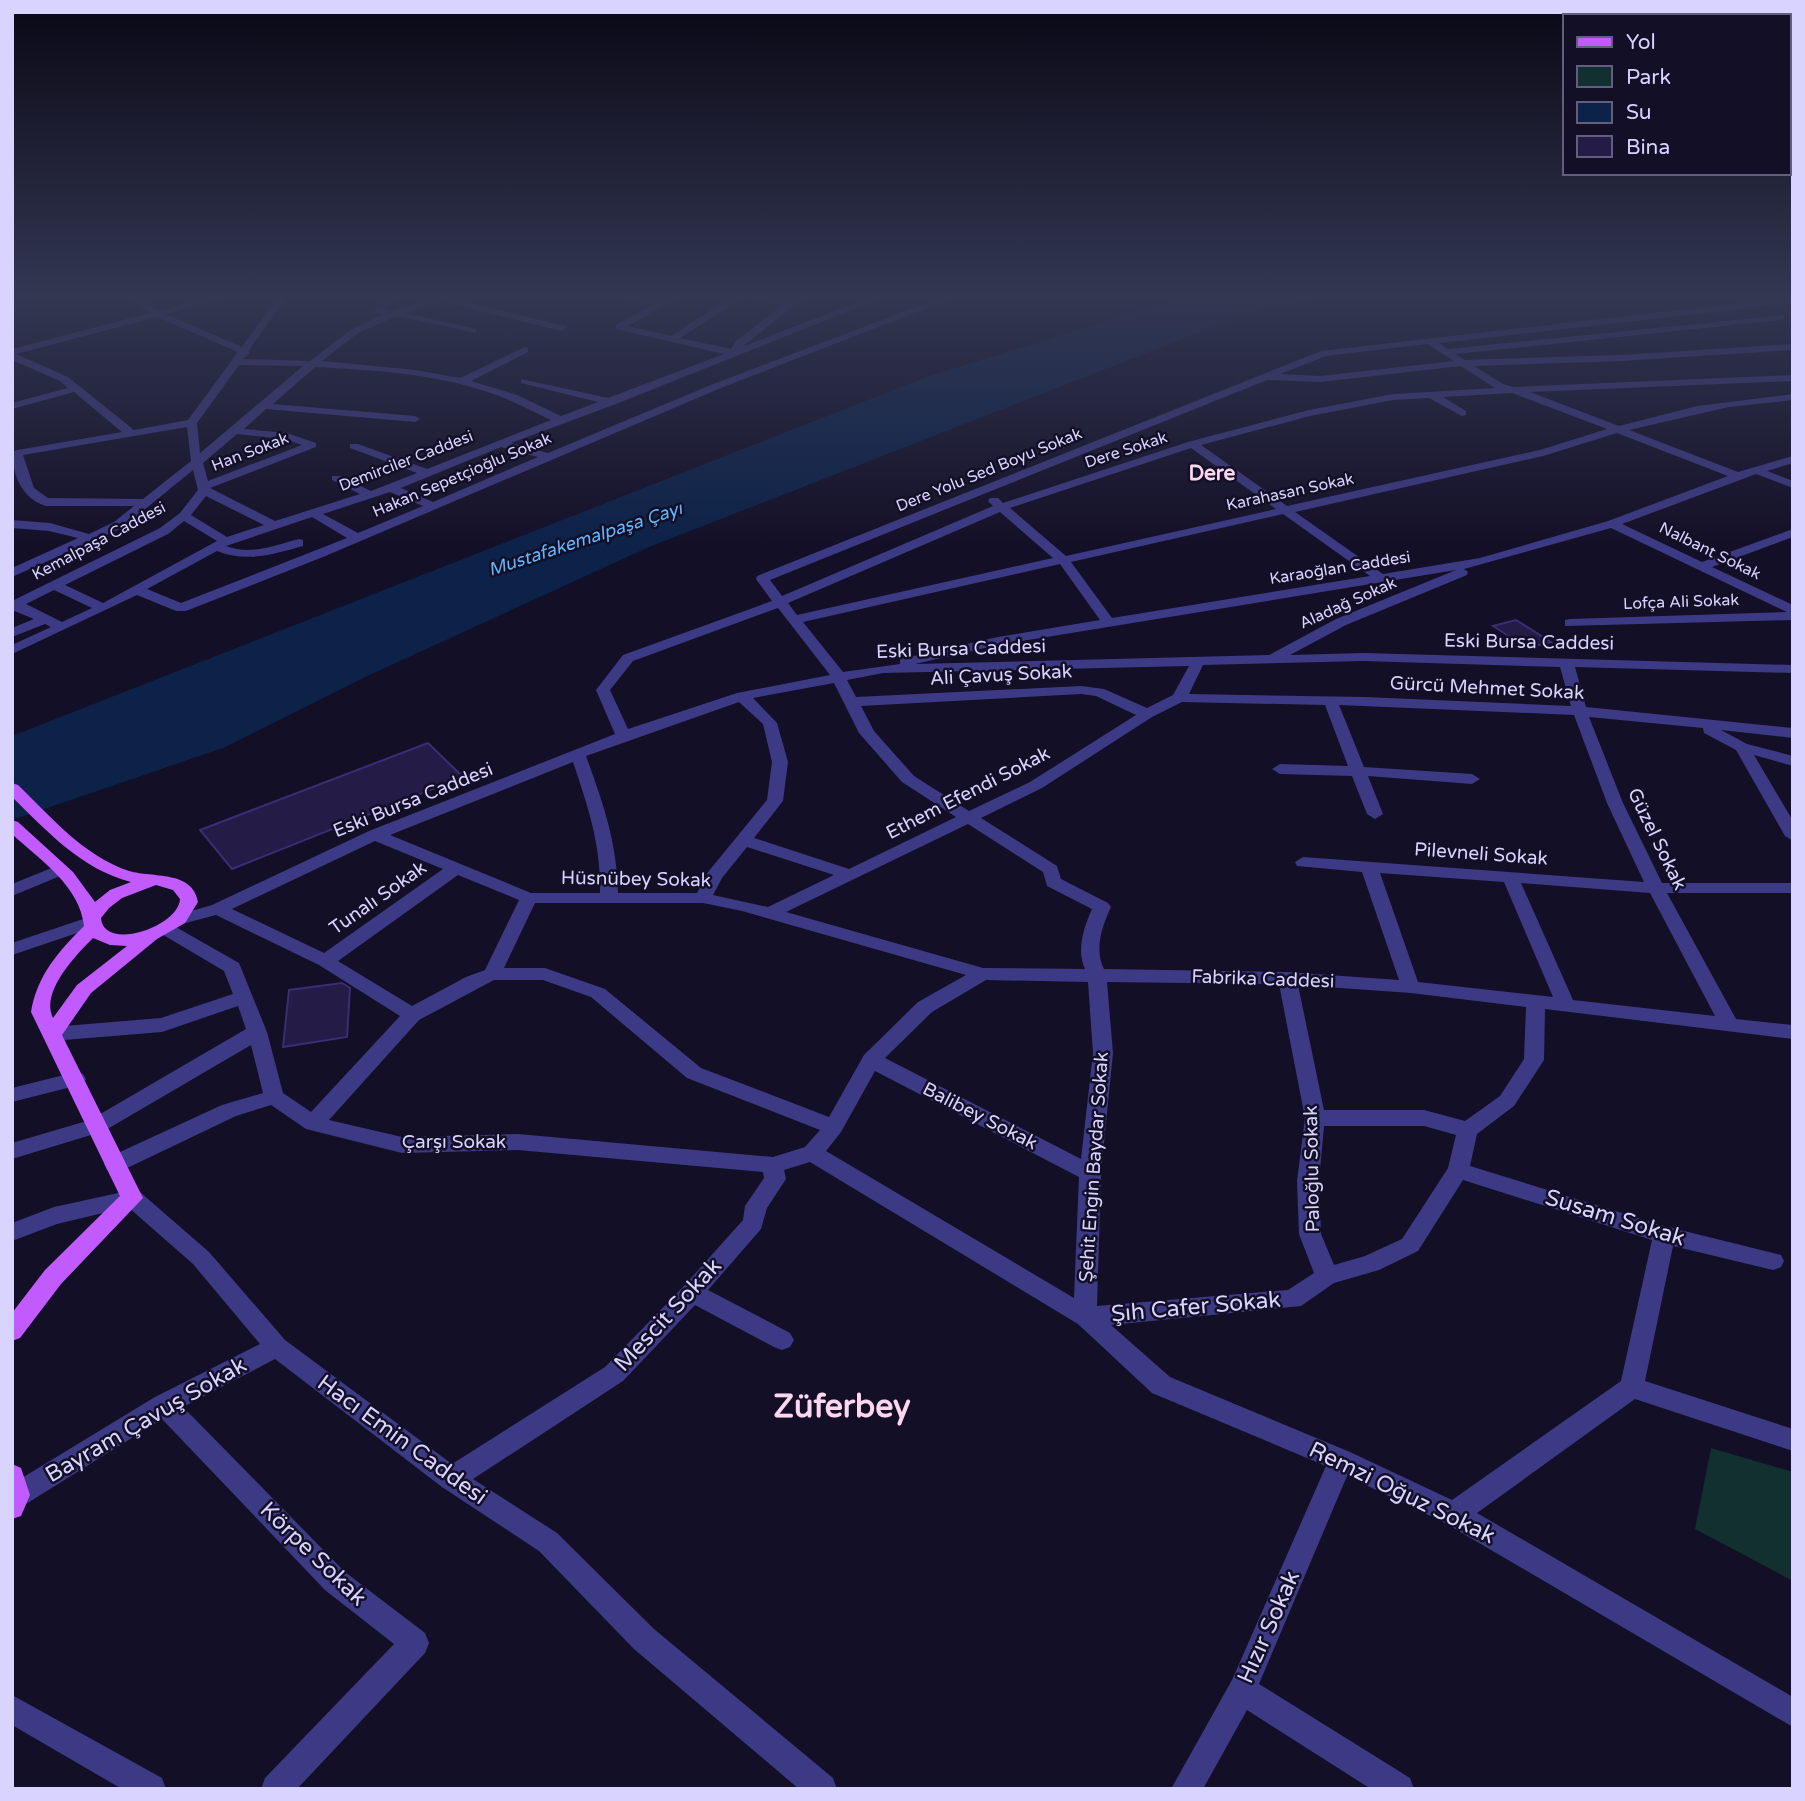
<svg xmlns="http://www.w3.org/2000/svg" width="1805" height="1801" font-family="'Varela Round',sans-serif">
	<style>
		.green { fill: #12302f }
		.water { fill: #0c2248 }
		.building { fill: #241b47; stroke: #3b2d73; stroke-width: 2 }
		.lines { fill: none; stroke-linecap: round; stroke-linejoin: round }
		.minor { fill: #3d3a85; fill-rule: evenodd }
		.major { fill: #c25bff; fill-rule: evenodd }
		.labels { text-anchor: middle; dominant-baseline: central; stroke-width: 5; stroke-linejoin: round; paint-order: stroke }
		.far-street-label { font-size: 16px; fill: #d9d4ff; stroke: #130f26 }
		.far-water-label { font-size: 18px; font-style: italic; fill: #62b6ff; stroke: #130f26 }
		.street-label { font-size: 19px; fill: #d9d4ff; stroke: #130f26 }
		.far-district-label { font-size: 21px; font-weight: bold; fill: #ffd6f0; stroke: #130f26 }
		.near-street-label { font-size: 23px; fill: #d9d4ff; stroke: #130f26 }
		.near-district-label { font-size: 32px; font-weight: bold; fill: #ffd6f0; stroke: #130f26 }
	</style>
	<rect width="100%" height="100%" fill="#130f26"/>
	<path class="green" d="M 1711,1448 L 1793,1472 L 1793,1581 L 1695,1529 Z"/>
	<path class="water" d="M 1193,295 L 1329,295 L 1244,315 L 649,547 L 365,677 L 223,748 L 12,820 L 12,736 L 929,376 Z"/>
	<path class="building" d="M 1516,620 L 1551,642 L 1527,648 L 1493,626 Z
		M 428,743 L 463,777 L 232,869 L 200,830 Z
		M 342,983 L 350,988 L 347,1037 L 283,1047 L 289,990 Z"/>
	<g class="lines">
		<path class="minor" d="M 12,295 L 23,295 L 12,300 Z
			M 129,295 L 139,295 L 158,311 L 218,295 L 234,295 L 166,314 L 242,347 L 279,295 L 288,295 L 249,350 L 249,354 L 243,359 L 310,361 L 352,329 L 382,315 L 374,310 L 388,295 L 397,295 L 385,309 L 390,312 L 438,295 L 452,295 L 449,298 L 565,326 L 567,328 L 562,331 L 440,301 L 406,313 L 476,329 L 476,333 L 397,316 L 358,333 L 322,361 L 415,370 L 460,378 L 525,347 L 528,348 L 528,352 L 471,381 L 517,395 L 561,416 L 598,402 L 521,383 L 521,379 L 608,398 L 724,354 L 616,329 L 616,325 L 654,304 L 610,295 L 662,300 L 671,295 L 682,295 L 628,326 L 671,336 L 734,295 L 761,295 L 789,301 L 797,295 L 807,295 L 742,347 L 876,295 L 889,295 L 616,404 L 511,443 L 548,453 L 713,384 L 948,295 L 961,295 L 721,388 L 323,557 L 186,611 L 176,611 L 137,595 L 12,654 L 12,645 L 51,627 L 45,624 L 12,637 L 12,628 L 34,619 L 12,610 L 12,601 L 160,528 L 180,513 L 198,490 L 193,470 L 122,528 L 12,577 L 12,568 L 78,538 L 49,531 L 12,528 L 12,520 L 50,523 L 89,534 L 114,522 L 134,506 L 46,506 C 22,499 12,474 12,451 L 122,432 L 74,392 L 12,409 L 12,403 L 68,388 L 60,381 L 12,360 L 12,349 L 150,313 ZM 744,297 L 783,305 L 736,341 L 731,349 L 680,338 ZM 157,317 L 238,352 L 188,420 L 134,430 L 68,377 L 16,354 ZM 239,365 L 303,366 L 200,453 L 197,423 ZM 315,367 C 370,370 429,373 481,390 C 506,397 528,409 551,420 L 427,469 L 358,444 L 350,444 L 350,448 L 417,473 L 371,491 L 340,476 L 332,476 L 332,480 L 360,494 L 275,521 L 210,488 L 316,447 L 316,443 L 287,433 L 244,429 L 266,409 L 415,422 L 420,419 L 415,416 L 273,404 ZM 187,427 L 191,461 L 143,499 L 48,498 L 34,488 L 23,455 ZM 237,434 L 285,439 L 302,445 L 208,481 L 203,463 ZM 501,447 L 538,457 L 433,502 L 401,488 ZM 390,492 L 423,506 L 358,533 L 323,514 ZM 206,496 L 264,525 L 227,537 L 191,515 ZM 312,517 L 347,538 L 181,603 L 147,589 L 217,551 C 247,563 274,554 303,546 L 303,540 L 299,539 C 275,545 251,556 226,546 ZM 184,521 L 217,541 L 103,603 L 65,585 L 168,534 ZM 54,590 L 92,608 L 62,622 L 26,604 Z
			M 1793,297 L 1793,303 L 1439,343 L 1448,349 L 1784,315 L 1784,319 L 1781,320 L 1456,354 L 1465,360 L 1621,355 L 1793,344 L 1793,350 L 1621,361 L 1474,366 L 1503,384 L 1513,387 L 1793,375 L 1793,381 L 1530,392 L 1619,426 L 1697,406 L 1793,394 L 1793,400 L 1729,407 L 1629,430 L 1738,472 L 1793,456 L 1793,463 L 1767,471 L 1793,481 L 1793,488 L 1756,474 L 1622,524 L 1702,562 L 1793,529 L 1793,537 L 1712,567 L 1793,605 L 1793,620 L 1565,626 L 1565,620 L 1570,619 L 1787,612 L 1611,528 L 1464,569 L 1468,572 L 1467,575 L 1346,625 L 1290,655 L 1363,653 L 1793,665 L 1793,673 L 1575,667 L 1586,707 L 1793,728 L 1793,738 L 1721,730 L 1747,744 L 1793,756 L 1793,766 L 1754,755 L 1793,821 L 1793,841 L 1785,836 L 1736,750 L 1704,733 L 1703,728 L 1589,717 L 1623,803 L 1662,883 L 1793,883 L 1793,893 L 1667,893 L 1736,1019 L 1793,1025 L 1793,1039 L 1545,1009 L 1544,1060 L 1514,1106 L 1477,1134 L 1470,1166 L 1664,1226 L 1781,1255 L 1784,1261 L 1781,1267 L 1773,1270 L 1673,1246 L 1645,1381 L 1793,1429 L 1793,1451 L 1635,1399 L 1477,1513 L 1793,1697 L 1793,1727 L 1445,1523 L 1347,1476 L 1259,1684 L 1410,1778 L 1414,1789 L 1371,1789 L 1247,1710 L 1203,1789 L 1171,1789 L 1232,1680 L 1326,1466 L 1152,1393 L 1078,1324 L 810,1162 L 784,1170 L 786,1179 L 767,1208 L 761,1229 L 708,1290 L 790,1333 L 794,1340 L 790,1347 L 782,1350 L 774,1347 L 695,1305 L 623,1381 L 473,1479 L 557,1533 L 654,1629 L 833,1778 L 837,1789 L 799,1789 L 634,1649 L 539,1551 L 442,1487 L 275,1359 L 183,1407 L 345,1572 L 425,1633 L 429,1643 L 425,1653 L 297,1789 L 261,1789 L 265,1778 L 394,1644 L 325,1590 L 162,1419 L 26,1504 L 17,1507 L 12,1505 L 12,1484 L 155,1397 L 260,1344 L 193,1264 L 128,1207 L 57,1224 L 12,1241 L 12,1223 L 54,1207 L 132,1190 L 140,1192 L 209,1252 L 285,1340 L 452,1464 L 605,1367 L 684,1286 L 743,1220 L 745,1206 L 764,1178 L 763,1172 L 518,1150 L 402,1153 L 306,1129 L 271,1105 L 236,1116 L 123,1170 L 115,1172 L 107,1170 L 104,1164 L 107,1158 L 222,1105 L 263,1093 L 251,1045 L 104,1131 L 12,1159 L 12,1143 L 90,1120 L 246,1029 L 238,1006 L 162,1032 L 52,1041 L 45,1039 L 42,1034 L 45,1029 L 52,1027 L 161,1018 L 233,994 L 224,971 L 160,933 L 157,929 L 160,925 L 170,924 L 168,921 L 171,917 L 212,905 L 369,831 L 615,734 L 596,690 L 623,655 L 772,601 L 756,579 L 757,576 L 1321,351 ZM 1427,344 L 1454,361 L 1320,376 L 1280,374 L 1326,356 ZM 1461,366 L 1495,388 L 1393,394 L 1309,410 L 1188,442 L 1003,503 L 998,498 L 990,498 L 988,501 L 993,506 L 782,596 L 770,580 L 1267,380 L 1320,382 ZM 1512,393 L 1607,429 L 1540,450 L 1287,506 L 1201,445 L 1310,416 L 1393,400 L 1429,398 L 1462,416 L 1466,415 L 1466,411 L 1443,397 ZM 1617,433 L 1728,476 L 1608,521 L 1480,558 L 1383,574 L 1295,512 L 1543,456 ZM 1191,448 L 1276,509 L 1066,556 L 1010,508 ZM 1000,512 L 1053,558 L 797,615 L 788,603 ZM 1283,514 L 1370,576 L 1112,618 L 1071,562 ZM 1060,564 L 1100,620 L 998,637 L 900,659 L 900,664 L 843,672 L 803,622 ZM 1456,570 L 1336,619 L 1269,655 L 915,664 L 998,645 ZM 778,608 L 830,675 L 737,693 L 628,729 L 610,690 L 633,661 ZM 1363,661 L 1560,667 L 1571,706 L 1365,697 L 1189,694 L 1203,665 ZM 1189,666 L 1173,695 L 1147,708 L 1104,689 L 1081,686 L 856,697 L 847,680 L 883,673 ZM 834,683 L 859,733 L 902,782 L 956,817 L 849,869 L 754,838 L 783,801 L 788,762 L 777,723 L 753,698 ZM 1081,694 L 1096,696 L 1136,715 L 1030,782 L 969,811 L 914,776 L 874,731 L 861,706 ZM 739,702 L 763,724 L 772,762 L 767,800 L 708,872 L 697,893 L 618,893 C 617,842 603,803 586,756 ZM 1182,702 L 1325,705 L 1348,766 L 1280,764 L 1272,769 L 1280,774 L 1352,776 L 1367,814 L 1375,819 L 1383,814 L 1368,776 L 1472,784 L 1480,779 L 1472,774 L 1364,767 L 1339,705 L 1574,715 L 1607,803 L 1644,882 L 1303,857 L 1295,862 L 1297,866 L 1362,872 L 1399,980 L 1287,972 L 1104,969 C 1094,950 1102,926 1111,907 L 1108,903 L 1061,879 L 1057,866 L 981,818 L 1042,788 L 1152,717 ZM 573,762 C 588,807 601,844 600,893 L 531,893 L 390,835 ZM 968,824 L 1043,872 L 1047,886 L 1092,909 C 1084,927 1076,950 1085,969 L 983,968 L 786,912 ZM 375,841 L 443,869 L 324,953 L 232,909 ZM 747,847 L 834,875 L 768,907 L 713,895 L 722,878 ZM 1380,873 L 1504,882 L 1553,997 L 1418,982 ZM 458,875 L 519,900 L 485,970 L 466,977 L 412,1006 L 338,961 ZM 1521,883 L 1650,893 L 1715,1016 L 1573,1000 ZM 535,903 L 703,903 L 742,911 L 966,975 L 918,1002 L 864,1055 L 829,1117 L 701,1068 L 605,989 L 545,968 L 504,968 ZM 216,915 L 319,965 L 400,1016 L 311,1112 L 283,1093 L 267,1032 L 239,963 L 174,926 ZM 494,980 L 543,980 L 591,997 L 687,1078 L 820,1130 L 805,1147 L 773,1157 L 518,1134 L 402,1137 L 329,1120 L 419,1020 ZM 986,980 L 1088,982 L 1093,1053 L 1081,1159 L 885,1058 L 932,1012 ZM 1107,982 L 1279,984 L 1305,1118 L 1297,1181 L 1299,1234 L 1314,1273 L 1288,1290 L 1097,1306 L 1101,1173 L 1113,1053 ZM 1298,985 L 1411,993 L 1526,1007 L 1524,1059 L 1500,1096 L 1465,1121 L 1424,1110 L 1324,1110 ZM 875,1071 L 1079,1177 L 1074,1298 L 826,1151 L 841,1132 ZM 1324,1126 L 1424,1126 L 1456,1135 L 1448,1168 L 1402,1239 L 1365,1256 L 1334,1265 L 1321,1234 L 1319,1181 ZM 1463,1180 L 1652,1240 L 1621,1381 L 1452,1500 L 1350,1452 L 1170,1377 L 1111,1325 L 1301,1306 L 1334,1283 L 1379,1270 L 1418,1251 Z
			M 59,865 L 65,866 L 68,870 L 65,874 L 12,896 L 12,884 Z
			M 92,916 L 98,918 L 101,922 L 98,926 L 12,955 L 12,943 Z
			M 76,1072 L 83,1074 L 86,1079 L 83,1084 L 12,1102 L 12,1088 Z
			M 12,1695 L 162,1778 L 166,1789 L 122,1789 L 12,1725 Z"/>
		<path class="major" d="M 12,783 L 18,785 C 51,817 84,856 129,871 C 152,878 193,870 198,902 L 185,923 L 157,939 L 91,993 L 62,1035 L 143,1198 L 61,1284 L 20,1338 L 12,1341 L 12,1313 L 45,1270 L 120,1196 L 31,1012 C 37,975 59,951 84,926 C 80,886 40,860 12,834 L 12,820 L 18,822 L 73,872 L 95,902 L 110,890 L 131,882 C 81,869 48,832 12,797 ZM 156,885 L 173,890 L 180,899 C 179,927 103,952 101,918 L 109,908 L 122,898 ZM 93,938 L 110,945 L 127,946 L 77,985 L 53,1018 C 40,992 76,955 93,938 Z
			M 12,1464 L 21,1468 L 30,1495 L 21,1516 L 12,1519 Z"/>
	</g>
	<linearGradient id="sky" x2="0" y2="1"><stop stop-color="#0a0815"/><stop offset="0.54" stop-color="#333752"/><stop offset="1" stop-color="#333752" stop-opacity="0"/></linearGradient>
	<rect width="1805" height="548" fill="url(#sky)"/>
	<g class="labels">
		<g class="far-street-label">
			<text transform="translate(1126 450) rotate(-18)">Dere Sokak</text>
			<text transform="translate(250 452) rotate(-21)">Han Sokak</text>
			<text transform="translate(406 461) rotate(-21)">Demirciler Caddesi</text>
			<text transform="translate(989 470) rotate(-22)">Dere Yolu Sed Boyu Sokak</text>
			<text transform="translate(462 475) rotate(-23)">Hakan Sepetçioğlu Sokak</text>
			<text transform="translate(1290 492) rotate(-12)">Karahasan Sokak</text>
			<text transform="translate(99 541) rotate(-28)">Kemalpaşa Caddesi</text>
			<text transform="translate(1710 551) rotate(26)">Nalbant Sokak</text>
			<text transform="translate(1340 568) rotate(-9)">Karaoğlan Caddesi</text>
			<text transform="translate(1681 602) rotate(-2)">Lofça Ali Sokak</text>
			<text transform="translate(1348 603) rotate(-24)">Aladağ Sokak</text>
		</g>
		<g class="far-water-label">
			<text transform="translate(585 539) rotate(-18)">Mustafakemalpaşa Çayı</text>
		</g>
		<g class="street-label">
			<text transform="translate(1529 642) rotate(1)">Eski Bursa Caddesi</text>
			<text transform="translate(961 649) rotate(-2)">Eski Bursa Caddesi</text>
			<text transform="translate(1001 675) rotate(-3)">Ali Çavuş Sokak</text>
			<text transform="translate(1487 688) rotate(3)">Gürcü Mehmet Sokak</text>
			<text transform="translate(968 793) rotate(-27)">Ethem Efendi Sokak</text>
			<text transform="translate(413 800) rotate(-22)">Eski Bursa Caddesi</text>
			<text transform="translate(1657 839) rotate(64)">Güzel Sokak</text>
			<text transform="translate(1481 854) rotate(4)">Pilevneli Sokak</text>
			<text transform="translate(636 879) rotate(1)">Hüsnübey Sokak</text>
			<text transform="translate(378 898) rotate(-35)">Tunalı Sokak</text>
			<text transform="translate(1263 979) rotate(2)">Fabrika Caddesi</text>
			<text transform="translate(980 1116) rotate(27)">Balibey Sokak</text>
			<text x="454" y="1142">Çarşı Sokak</text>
			<text transform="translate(1094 1167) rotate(-86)">Şehit Engin Baydar Sokak</text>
			<text transform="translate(1312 1169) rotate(-91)">Paloğlu Sokak</text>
		</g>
		<g class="far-district-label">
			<text x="1212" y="473">Dere</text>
		</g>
		<g class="near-street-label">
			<text transform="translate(1615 1218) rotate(17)">Susam Sokak</text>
			<text transform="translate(1196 1307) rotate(-5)">Şıh Cafer Sokak</text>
			<text transform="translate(668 1315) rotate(-47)">Mescit Sokak</text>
			<text transform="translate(146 1420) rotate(-30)">Bayram Çavuş Sokak</text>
			<text transform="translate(402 1440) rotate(36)">Hacı Emin Caddesi</text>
			<text transform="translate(1402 1493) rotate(26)">Remzi Oğuz Sokak</text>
			<text transform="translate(313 1554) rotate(44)">Körpe Sokak</text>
			<text transform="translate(1269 1627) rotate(-66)">Hızır Sokak</text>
		</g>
		<g class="near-district-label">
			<text x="842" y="1407">Züferbey</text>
		</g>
	</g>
	<rect width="1805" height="1801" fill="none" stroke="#d9d4ff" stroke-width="28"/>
	<rect x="1563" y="14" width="228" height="161" fill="#130f26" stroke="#625e7d" stroke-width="2"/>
	<rect x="1577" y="37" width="35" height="10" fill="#c25bff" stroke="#625e7d" stroke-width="2"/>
	<text x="1626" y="49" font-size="21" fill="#d9d4ff">Yol</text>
	<rect x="1577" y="66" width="35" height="21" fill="#12302f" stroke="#625e7d" stroke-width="2"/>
	<text x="1626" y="84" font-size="21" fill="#d9d4ff">Park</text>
	<rect x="1577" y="102" width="35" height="21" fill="#0c2248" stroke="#625e7d" stroke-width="2"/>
	<text x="1626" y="119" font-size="21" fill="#d9d4ff">Su</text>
	<rect x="1577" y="136" width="35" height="21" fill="#241b47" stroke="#625e7d" stroke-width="2"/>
	<text x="1626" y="154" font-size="21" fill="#d9d4ff">Bina</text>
</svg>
